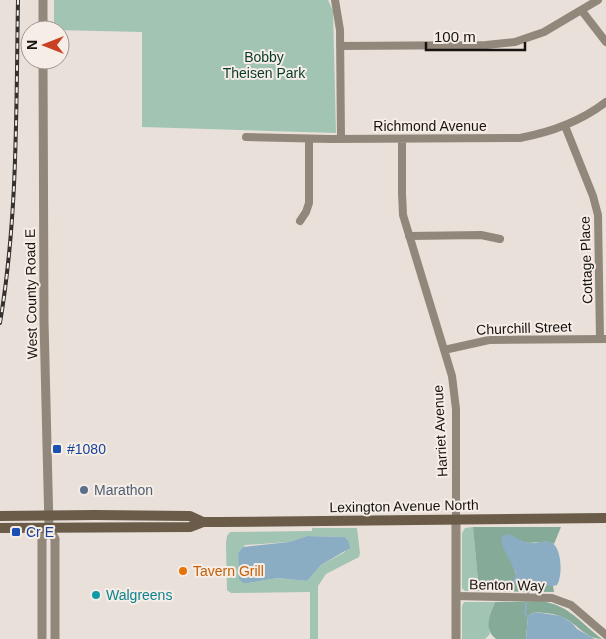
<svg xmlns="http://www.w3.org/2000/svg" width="606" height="639" font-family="Helvetica,sans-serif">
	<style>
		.green { fill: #a2c4b3; fill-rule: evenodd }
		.forest { fill: #85ab98 }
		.water { fill: #8aadc3 }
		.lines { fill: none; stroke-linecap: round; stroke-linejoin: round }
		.stream { stroke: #8aadc3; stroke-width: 2 }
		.minor { stroke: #91877a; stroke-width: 8 }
		.tertiary { stroke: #91877a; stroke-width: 9 }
		.secondary { stroke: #6a5c49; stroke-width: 10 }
		.rail-casing { stroke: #35312e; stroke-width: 4 }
		.rail { stroke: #f6ede6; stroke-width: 2; stroke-dasharray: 5.5; stroke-linecap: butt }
		.transit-dot { fill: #1a4fb4; stroke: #f6ede6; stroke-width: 2 }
		.service-dot { fill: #5c6f8a; stroke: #f6ede6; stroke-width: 2 }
		.food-dot { fill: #e8710a; stroke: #f6ede6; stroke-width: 2 }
		.culture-dot { fill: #0f9aa8; stroke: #f6ede6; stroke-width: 2 }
		.labels { text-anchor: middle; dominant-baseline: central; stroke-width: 4; stroke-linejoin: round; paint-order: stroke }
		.park-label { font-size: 14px; fill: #063b28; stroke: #f6ede6 }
		.street-label { font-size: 14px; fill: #171411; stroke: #f6ede6 }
		.transit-label { font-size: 14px; fill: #164399; stroke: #f6ede6; text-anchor: start }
		.service-label { font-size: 14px; fill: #4e5e75; stroke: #f6ede6; text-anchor: start }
		.food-label { font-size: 14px; fill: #c56008; stroke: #f6ede6; text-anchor: start }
		.culture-label { font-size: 14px; fill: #0d838f; stroke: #f6ede6; text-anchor: start }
	</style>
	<rect width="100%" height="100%" fill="#e9e0d9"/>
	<path class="green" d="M 54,0 L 328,0 L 333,11 L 336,133 L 142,127 L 142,32 L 54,30 Z
		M 473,527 L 479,591 L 465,591 L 462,588 L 462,533 L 465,528 Z
		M 312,528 L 357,528 L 360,553 L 359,557 L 326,574 L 318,586 L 318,639 L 310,639 L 310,592 L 231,593 L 227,590 L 226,543 L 227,536 L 230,532 L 312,531 ZM 307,536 L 345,537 L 348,540 L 345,552 L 321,565 L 307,581 L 278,578 L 248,583 L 243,583 L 239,578 L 238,553 L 245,545 L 289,542 Z
		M 464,602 L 495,602 C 491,613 487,622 490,634 L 485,639 L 462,639 L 462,606 Z"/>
	<path class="forest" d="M 473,527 L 561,527 L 554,544 C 544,538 532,547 519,540 L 506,552 L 513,564 L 519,585 L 533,580 L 553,586 L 554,592 L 479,591 Z
		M 541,601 C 569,605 581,623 602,639 C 585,639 577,623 562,617 C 554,613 544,613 535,612 L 528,616 L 526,639 L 496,639 C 483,629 490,615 495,602 Z"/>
	<path class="water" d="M 508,534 C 516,537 521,542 530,543 C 536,544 543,540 550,542 C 562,545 563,576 557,585 C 541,590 540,575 519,585 L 513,581 L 516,573 L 502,545 L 501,538 L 503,535 Z
		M 307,536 L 345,537 L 348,540 L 350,548 L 321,565 L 307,581 L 278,578 L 248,583 L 243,583 L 239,579 L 238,553 L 243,547 L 289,542 Z
		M 535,612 L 561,616 L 572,623 L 577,629 L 595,639 L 526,639 L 528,616 Z"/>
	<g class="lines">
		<path class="stream" d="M 527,581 L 528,594
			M 527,599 L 525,614 L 528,616"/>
		<path class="minor" d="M 335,0 L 340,30 L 341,139
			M 582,11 L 606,42
			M 340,46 L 486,45 L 515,42 L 544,32 L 598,0
			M 565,126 L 593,196 L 598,215 L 600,339
			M 246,137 L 331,139 L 520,138 C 552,132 580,122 606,102
			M 402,139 L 402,193 L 403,215 L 452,376 L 456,409 L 456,519
			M 300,221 L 306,212 L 309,203 L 309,139
			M 409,236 L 481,235 L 500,239
			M 444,350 L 489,340 L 606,339
			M 456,596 L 552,598 L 571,605 L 606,635"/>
		<path class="tertiary" d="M 43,30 L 43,0
			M 43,60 L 44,321 L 49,528 L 55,539 L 55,639
			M 42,639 L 42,539 L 49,528
			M 456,639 L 456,519"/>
		<path class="secondary" d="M 0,516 L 95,515 L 190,516 L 203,522
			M 0,528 L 190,527 L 203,522 L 220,522 L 606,518"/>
		<defs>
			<path id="rail" d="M 0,323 C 18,216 16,108 18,0"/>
		</defs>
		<use href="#rail" class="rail-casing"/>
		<use href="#rail" class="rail"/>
	</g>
	<g class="transit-dot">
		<rect x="52" y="444" width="10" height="10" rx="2.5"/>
		<rect x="11" y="527" width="10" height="10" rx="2.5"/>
	</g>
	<circle class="service-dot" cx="84" cy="490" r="5"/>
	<circle class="food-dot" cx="183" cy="571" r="5"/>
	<circle class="culture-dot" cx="96" cy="595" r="5"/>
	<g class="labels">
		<g class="park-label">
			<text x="264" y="57">Bobby<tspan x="264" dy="16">Theisen Park</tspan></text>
		</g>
		<g class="street-label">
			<text x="430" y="126">Richmond Avenue</text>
			<text transform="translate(586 260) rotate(-92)">Cottage Place</text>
			<text transform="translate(31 294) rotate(-91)">West County Road E</text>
			<text transform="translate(524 328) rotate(-2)">Churchill Street</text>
			<text transform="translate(440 431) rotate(-93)">Harriet Avenue</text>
			<text transform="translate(404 506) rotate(-1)">Lexington Avenue North</text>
			<text transform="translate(507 585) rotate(1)">Benton Way</text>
		</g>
		<g class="transit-label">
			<text x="67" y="449">#1080</text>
			<text x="26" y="532">Cr E</text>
		</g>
		<g class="service-label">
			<text x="94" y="490">Marathon</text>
		</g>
		<g class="food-label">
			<text x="193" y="571">Tavern Grill</text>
		</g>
		<g class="culture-label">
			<text x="106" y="595">Walgreens</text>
		</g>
	</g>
	<g transform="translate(45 45) rotate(270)"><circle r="24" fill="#f6ede6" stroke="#9d9691"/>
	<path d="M0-4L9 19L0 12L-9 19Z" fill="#ca4025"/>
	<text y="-8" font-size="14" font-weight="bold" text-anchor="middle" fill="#171411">N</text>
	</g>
	<path d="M426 42v8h99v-8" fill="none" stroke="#171411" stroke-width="2.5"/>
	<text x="434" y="42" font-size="15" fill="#171411" stroke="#f6ede6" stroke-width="4" paint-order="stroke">100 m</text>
</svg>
